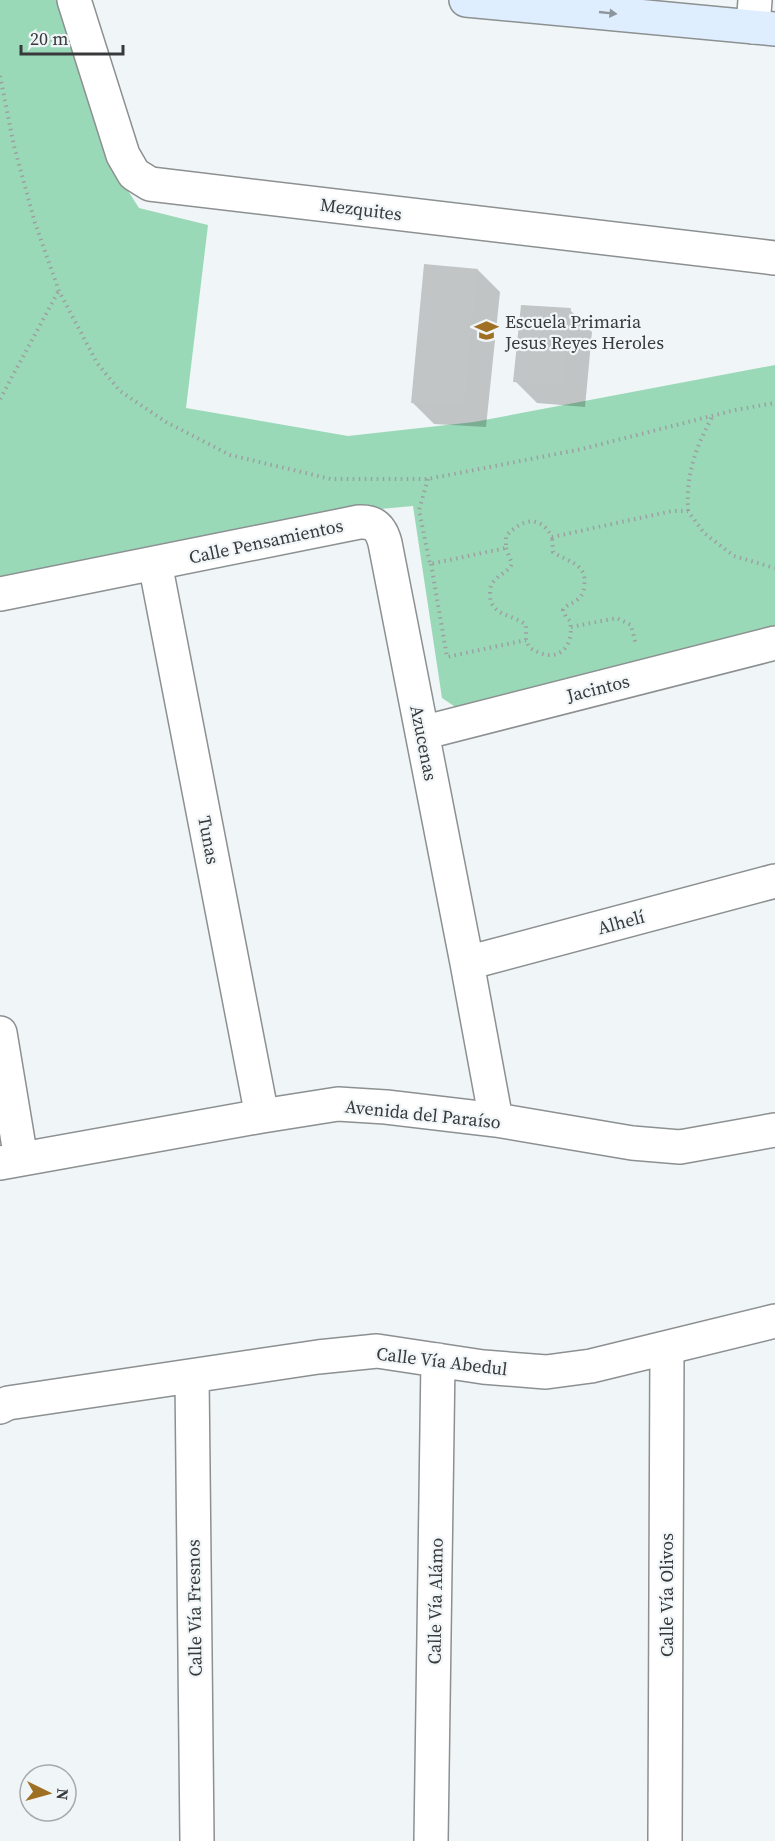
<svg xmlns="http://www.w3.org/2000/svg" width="775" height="1841" font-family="'Source Serif 4',serif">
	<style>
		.green { fill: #9ad9b8 }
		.shadow { fill: #0003 }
		.building { fill: #c1c5c5 }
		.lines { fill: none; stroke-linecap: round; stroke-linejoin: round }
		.street-casing { stroke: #8c9091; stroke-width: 36 }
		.secondary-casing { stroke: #8c9091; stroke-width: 36 }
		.path { stroke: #9ca0a1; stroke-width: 4; stroke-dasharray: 1.5 4.5; stroke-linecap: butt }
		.street { stroke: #fff; stroke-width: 33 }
		.secondary { stroke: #dfeefe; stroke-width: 33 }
		.oneway { fill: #8c949c }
		.labels { text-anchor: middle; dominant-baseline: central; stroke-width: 4.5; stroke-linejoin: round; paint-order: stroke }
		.street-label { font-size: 18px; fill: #38393a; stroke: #f0f5f7 }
		.poi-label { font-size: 18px; fill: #38393a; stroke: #f0f5f7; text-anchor: start }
	</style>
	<rect width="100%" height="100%" fill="#f0f5f7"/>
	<path class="green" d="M 0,0 L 69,0 L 123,183 L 139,208 L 208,225 L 186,408 L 348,436 L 474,422 L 775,365 L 775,627 L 457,708 L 442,698 L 413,506 L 316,515 L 0,583 Z"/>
	<path class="shadow" d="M 478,270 L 500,292 L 486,427 L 434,424 L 412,402 Z
		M 570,310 L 592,332 L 585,407 L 537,403 L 515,381 Z"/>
	<path class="building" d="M 424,264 L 478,269 L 464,406 L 411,403 Z
		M 521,305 L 571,308 L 563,385 L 513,382 Z"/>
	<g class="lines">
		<defs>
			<path id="street" d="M 74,0 L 123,155 L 134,174 L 150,184 L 775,258
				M 753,27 L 755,0
				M 155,563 L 262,1116
				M 0,594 L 359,522 C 375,521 381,528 385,543 L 467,963 L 496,1120
				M 422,733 L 775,643
				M 467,963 L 775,881
				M 0,1033 L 21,1159
				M 0,1163 L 262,1116 L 338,1104 L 386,1107 L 496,1120 L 632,1143 L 680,1147 L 775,1130
				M 192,1376 L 197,1841
				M 0,1407 L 8,1403 L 318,1357 L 377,1351 L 483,1367 L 546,1372 L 591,1366 L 775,1321
				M 431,1841 L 438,1360
				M 665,1841 L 667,1349"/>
			<path id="secondary" d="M 466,0 L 775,29"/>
		</defs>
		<use href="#street" class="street-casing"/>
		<use href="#secondary" class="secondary-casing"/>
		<path class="path" d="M 0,76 L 14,146 L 35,223 L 59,291 L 97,363 L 120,391 L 166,422 L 230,455 L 331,479 L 428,479 L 582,449 L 735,410 L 775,403
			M 0,399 L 58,292
			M 428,479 L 419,510 L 430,564 L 506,548 L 506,536 C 522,519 540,514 552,537 L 672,511 L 688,511 L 704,533 L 734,556 L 775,568
			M 688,511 C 686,474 695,449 712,417
			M 506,548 L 512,564 C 508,572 501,573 495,580 C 491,584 490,588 490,593 C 489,616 513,614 526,625 L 526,640 L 529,647 C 554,665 575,651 570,621 L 566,617 L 563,610 C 568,603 573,604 578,599 C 582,596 584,591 584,586 C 588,564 568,562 553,552 L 552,537
			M 431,564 L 447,657 L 526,640
			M 571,627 L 617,618 L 631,625 L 636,645"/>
		<use href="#street" class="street"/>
		<use href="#secondary" class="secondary"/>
	</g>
	<defs><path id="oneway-solid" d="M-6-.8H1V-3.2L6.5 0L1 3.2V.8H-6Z" transform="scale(1.5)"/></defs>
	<use class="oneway" href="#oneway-solid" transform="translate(608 13) rotate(6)"/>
	<defs>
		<symbol id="school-bare" viewBox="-9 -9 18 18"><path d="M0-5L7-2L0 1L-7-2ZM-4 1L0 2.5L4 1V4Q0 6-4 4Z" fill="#9f6f23" stroke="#f0f5f7" stroke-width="2.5" paint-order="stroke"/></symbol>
	</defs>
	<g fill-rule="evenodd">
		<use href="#school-bare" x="470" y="314" width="33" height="33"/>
	</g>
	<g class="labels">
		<g class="street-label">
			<text transform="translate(361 209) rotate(7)">Mezquites</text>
			<text transform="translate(266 541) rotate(-12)">Calle Pensamientos</text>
			<text transform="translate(598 688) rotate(-14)">Jacintos</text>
			<text transform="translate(424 743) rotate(79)">Azucenas</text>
			<text transform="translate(209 840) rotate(79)">Tunas</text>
			<text transform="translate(621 922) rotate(-15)">Alhelí</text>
			<text transform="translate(423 1114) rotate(6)">Avenida del Paraíso</text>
			<text transform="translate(442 1361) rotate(7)">Calle Vía Abedul</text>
			<text transform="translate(666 1595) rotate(-90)">Calle Vía Olivos</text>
			<text transform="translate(435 1601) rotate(-89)">Calle Vía Alámo</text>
			<text transform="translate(194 1608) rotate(-91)">Calle Vía Fresnos</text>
		</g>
		<g class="poi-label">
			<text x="505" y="321">Escuela Primaria<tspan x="505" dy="21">Jesus Reyes Heroles</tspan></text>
		</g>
	</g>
	<g transform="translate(48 1793) rotate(95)"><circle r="28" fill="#f0f5f7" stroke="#a6aaab" stroke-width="1.5"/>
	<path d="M0-4.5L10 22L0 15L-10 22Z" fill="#9f6f23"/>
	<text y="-9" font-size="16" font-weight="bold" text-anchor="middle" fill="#38393a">N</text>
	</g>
	<path d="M21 45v9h102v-9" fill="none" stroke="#38393a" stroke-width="3"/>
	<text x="30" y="45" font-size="18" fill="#38393a" stroke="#f0f5f7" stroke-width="4.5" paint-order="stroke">20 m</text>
</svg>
